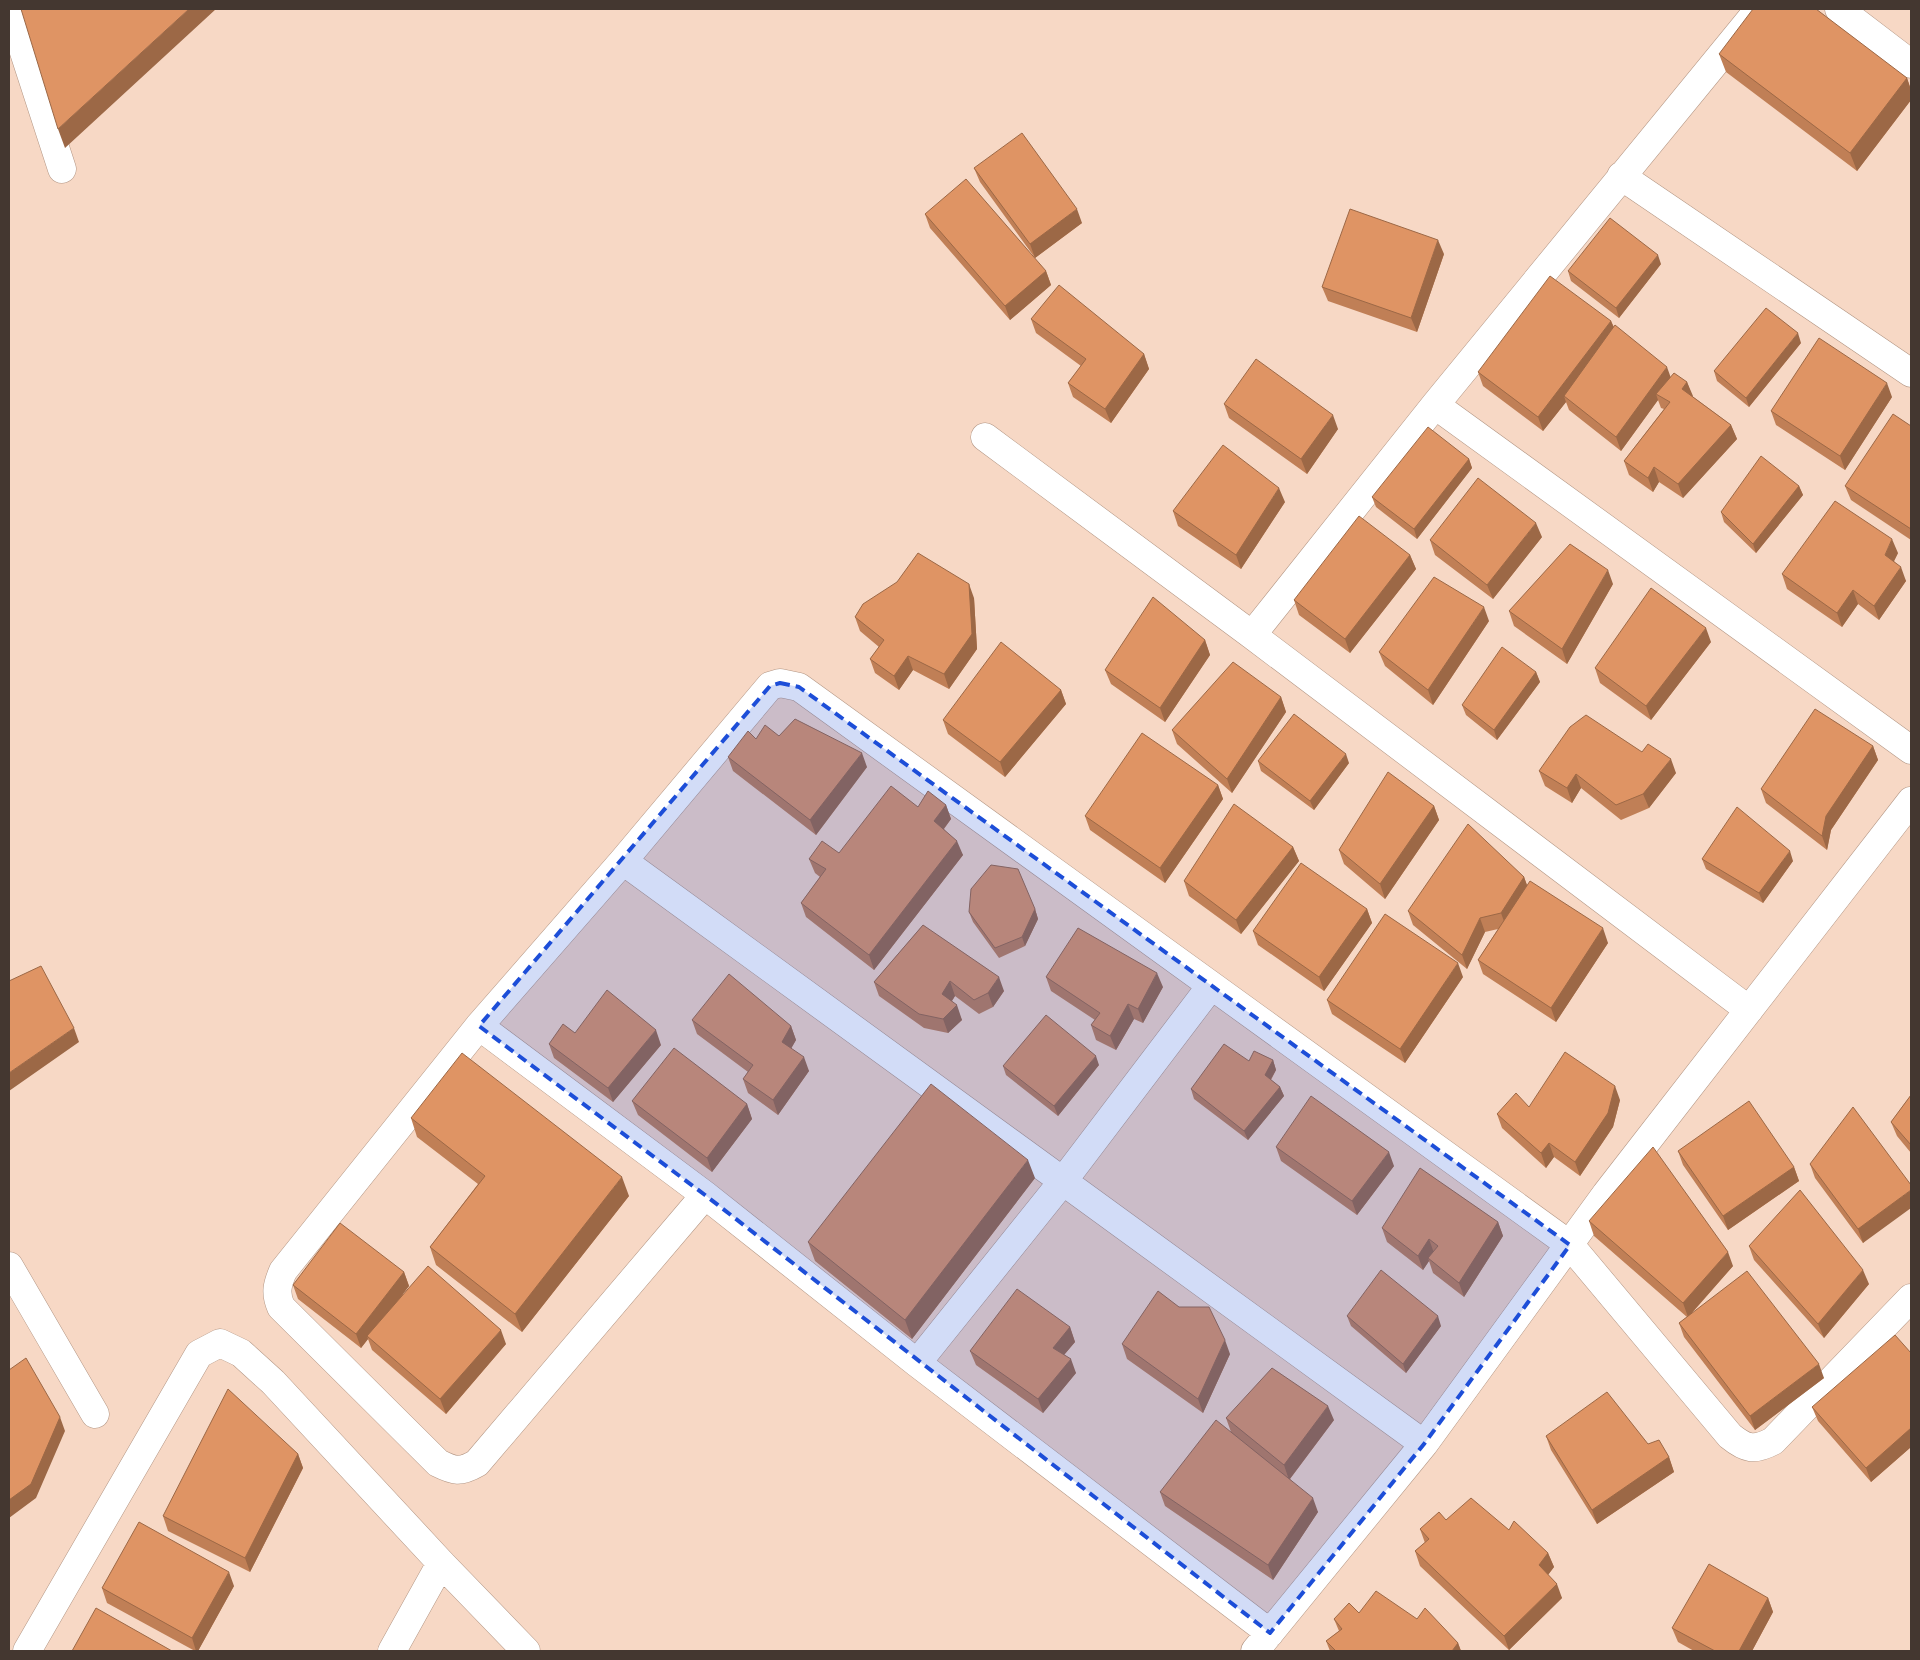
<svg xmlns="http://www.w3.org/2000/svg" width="1920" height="1660" font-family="'IBM Plex Sans',sans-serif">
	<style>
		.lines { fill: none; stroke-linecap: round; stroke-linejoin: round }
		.street-casing { stroke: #b39684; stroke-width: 29 }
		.street { stroke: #fff; stroke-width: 28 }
		.wall { fill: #c07f56 }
		.shaded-wall { fill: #9c6846 }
		.building { fill: #df9464; stroke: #9c6846 }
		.marked { fill: #1d4ed8; fill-opacity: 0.2; stroke: #1d4ed8; stroke-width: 4; stroke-dasharray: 10 6; stroke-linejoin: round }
	</style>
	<rect width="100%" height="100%" fill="#f7d8c5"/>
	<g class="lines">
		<defs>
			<path id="street" d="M 10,9 L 62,169
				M 1839,9 L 1911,64
				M 1621,176 L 1911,373
				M 1435,405 L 1911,750
				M 985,437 L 1252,635 L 1749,1010
				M 1252,635 L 1435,405 L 1759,9
				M 623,861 L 1424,1444
				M 479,1026 L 705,1195 L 917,1363 L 1270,1633
				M 705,1195 L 477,1463 C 460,1473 454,1471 438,1463 L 281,1307 C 275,1293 277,1285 283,1271 L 479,1026 L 623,861 L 770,686 L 780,683 L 799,687 L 1570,1245 L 1730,1436 C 1746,1449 1754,1451 1773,1441 L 1911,1298
				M 9,1266 L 95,1414
				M 917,1363 L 1063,1181 L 1211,986
				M 27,1651 L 199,1354 L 220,1343 L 241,1353 L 273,1382 L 441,1563 L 526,1651
				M 392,1651 L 441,1563
				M 1255,1651 L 1424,1444 L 1606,1194 L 1911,801"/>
		</defs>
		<use href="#street" class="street-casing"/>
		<use href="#street" class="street"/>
	</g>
	<path class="wall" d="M 1719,54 L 1907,78 L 1911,90 L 1911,100 L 1857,171 L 1726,72 Z
		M 974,168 L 1082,223 L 1035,258 L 980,182 Z
		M 925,214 L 1046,271 L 1051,285 L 1010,320 L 930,228 Z
		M 1444,254 L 1417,332 L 1328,301 L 1322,287 Z
		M 1661,264 L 1619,318 L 1571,281 L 1568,271 Z
		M 1031,319 L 1144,354 L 1149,369 L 1111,423 L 1073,397 L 1068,383 L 1081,366 L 1036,333 Z
		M 1611,321 L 1614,327 L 1670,377 L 1687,382 L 1692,396 L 1731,425 L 1737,439 L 1683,498 L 1659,482 L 1653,492 L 1629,475 L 1624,461 L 1664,409 L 1661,408 L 1658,400 L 1621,451 L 1569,410 L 1566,402 L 1543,431 L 1483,386 L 1478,372 Z
		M 1801,343 L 1749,407 L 1717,381 L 1714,371 Z
		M 1892,397 L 1845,470 L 1776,425 L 1771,411 Z
		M 1224,404 L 1338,429 L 1307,474 L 1229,418 Z
		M 1911,426 L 1911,540 L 1851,500 L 1845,486 Z
		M 1469,459 L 1472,468 L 1417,539 L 1376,507 L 1372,497 Z
		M 1799,486 L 1803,495 L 1756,553 L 1724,522 L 1721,512 Z
		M 1285,502 L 1241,569 L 1178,526 L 1173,511 Z
		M 1542,537 L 1493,599 L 1435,555 L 1430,540 Z
		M 1898,553 L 1894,561 L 1906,581 L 1879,620 L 1858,604 L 1842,627 L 1787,589 L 1782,574 Z
		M 1410,555 L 1416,569 L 1350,653 L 1299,615 L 1294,600 Z
		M 1613,584 L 1567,664 L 1514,626 L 1509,611 Z
		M 974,598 L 977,649 L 949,689 L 913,670 L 899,690 L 875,673 L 870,659 L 879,647 L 860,631 L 855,617 Z
		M 1489,621 L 1433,705 L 1385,666 L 1379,652 Z
		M 1205,640 L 1210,655 L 1165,722 L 1111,684 L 1105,670 Z
		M 1711,642 L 1651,720 L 1600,683 L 1595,668 Z
		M 1536,672 L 1540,682 L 1497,740 L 1466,715 L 1462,705 Z
		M 1061,690 L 1066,704 L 1005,777 L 948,734 L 943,720 Z
		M 1281,697 L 1286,712 L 1232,793 L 1177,744 L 1172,730 Z
		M 779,736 L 867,767 L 816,835 L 733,771 L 728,757 L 756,739 Z
		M 1873,746 L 1878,760 L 1831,830 L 1827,850 L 1766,803 L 1761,789 Z
		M 1642,752 L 1676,773 L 1649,808 L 1621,820 L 1581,788 L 1572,803 L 1545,786 L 1539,771 Z
		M 1258,761 L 1349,763 L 1314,810 L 1261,771 Z
		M 1218,785 L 1223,799 L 1165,883 L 1090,830 L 1085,816 Z
		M 946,805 L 951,819 L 944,829 L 963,855 L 874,970 L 806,917 L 801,903 L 820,877 L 815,873 L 809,859 L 839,853 L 918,807 Z
		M 1434,806 L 1439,820 L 1385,899 L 1344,864 L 1339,850 Z
		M 1293,847 L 1299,861 L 1241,934 L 1189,896 L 1184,881 Z
		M 1702,859 L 1793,861 L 1763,903 L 1706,869 Z
		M 1524,877 L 1527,885 L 1608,943 L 1556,1022 L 1483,974 L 1478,960 L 1498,929 L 1485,932 L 1467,969 L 1413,925 L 1408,911 Z
		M 1035,909 L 1038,919 L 1025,946 L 999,958 L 973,922 L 969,912 Z
		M 1367,909 L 1372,923 L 1324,991 L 1258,945 L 1253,931 Z
		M 923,925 L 1004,991 L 993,1007 L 979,1014 L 955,996 L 952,1001 L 962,1020 L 948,1033 L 924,1028 L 879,996 L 874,982 Z
		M 1046,977 L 1163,987 L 1143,1023 L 1134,1019 L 1116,1050 L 1096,1040 L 1091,1025 L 1095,1020 L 1051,991 Z
		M 1463,977 L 1405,1063 L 1332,1014 L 1327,1000 Z
		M 692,1020 L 791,1026 L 796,1040 L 791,1048 L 809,1071 L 778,1115 L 748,1093 L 743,1079 L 748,1072 L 697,1034 Z
		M 575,1033 L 661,1045 L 613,1102 L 554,1058 L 549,1044 Z
		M 1273,1060 L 1276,1070 L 1271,1080 L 1280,1087 L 1284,1096 L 1248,1140 L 1194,1099 L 1191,1089 L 1249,1061 Z
		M 1099,1065 L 1058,1116 L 1006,1075 L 1003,1066 Z
		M 1911,1095 L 1911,1153 L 1897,1136 L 1891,1122 Z
		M 1620,1100 L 1613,1127 L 1580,1176 L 1554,1157 L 1546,1168 L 1502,1128 L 1497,1114 L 1529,1107 Z
		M 632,1101 L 747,1104 L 752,1119 L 712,1172 L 638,1115 Z
		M 411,1118 L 629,1196 L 522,1332 L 436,1265 L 430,1247 L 478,1184 L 417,1137 Z
		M 1276,1147 L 1394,1166 L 1357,1215 L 1281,1161 Z
		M 1678,1151 L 1794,1167 L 1799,1181 L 1728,1230 L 1683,1165 Z
		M 1810,1164 L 1911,1185 L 1863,1243 L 1815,1178 Z
		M 1035,1178 L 912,1339 L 815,1261 L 808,1242 Z
		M 1589,1221 L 1733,1266 L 1692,1313 L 1824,1378 L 1755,1430 L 1684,1337 L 1679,1323 L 1687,1317 L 1594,1236 Z
		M 1498,1222 L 1503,1236 L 1464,1297 L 1433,1273 L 1429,1261 L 1423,1270 L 1387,1242 L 1382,1228 Z
		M 1749,1246 L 1869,1284 L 1824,1338 L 1754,1260 Z
		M 404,1272 L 409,1286 L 403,1294 L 506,1344 L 446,1414 L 372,1350 L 368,1339 L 361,1348 L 298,1299 L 293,1285 Z
		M 1347,1316 L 1441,1326 L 1406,1373 L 1351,1326 Z
		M 1070,1327 L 1075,1342 L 1064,1355 L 1076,1373 L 1043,1413 L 976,1365 L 970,1351 Z
		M 1122,1344 L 1230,1354 L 1203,1413 L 1127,1359 Z
		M 1911,1353 L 1911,1447 L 1871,1482 L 1818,1421 L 1812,1407 Z
		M 1226,1418 L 1334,1420 L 1290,1479 L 1318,1512 L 1273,1580 L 1165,1506 L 1160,1492 L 1231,1432 Z
		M 1546,1436 L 1648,1444 L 1669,1457 L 1674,1472 L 1597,1524 L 1551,1450 Z
		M 298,1454 L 303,1468 L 250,1572 L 168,1531 L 163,1516 Z
		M 1446,1520 L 1509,1530 L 1548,1553 L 1554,1567 L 1548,1575 L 1562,1598 L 1509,1650 L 1420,1566 L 1415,1551 L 1425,1543 L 1420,1529 Z
		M 234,1586 L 198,1651 L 195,1651 L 107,1603 L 102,1588 Z
		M 1768,1598 L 1773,1612 L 1752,1651 L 1694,1651 L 1678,1642 L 1672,1628 Z
		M 1359,1613 L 1417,1619 L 1458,1643 L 1461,1651 L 1330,1651 L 1326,1641 L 1339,1631 L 1334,1619 Z"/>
	<path class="shaded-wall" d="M 189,9 L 216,9 L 65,148 L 58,129 Z
		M 1907,78 L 1911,90 L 1911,100 L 1857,171 L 1850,153 Z
		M 1077,209 L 1082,223 L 1035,258 L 1030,244 Z
		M 1438,240 L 1444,254 L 1417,332 L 1411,318 Z
		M 1658,255 L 1661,264 L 1619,318 L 1616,308 Z
		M 1046,271 L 1051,285 L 1010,320 L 1005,306 Z
		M 1611,321 L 1617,336 L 1564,396 L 1566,402 L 1543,431 L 1538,417 Z
		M 1798,333 L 1801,343 L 1749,407 L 1746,398 Z
		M 1144,354 L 1149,369 L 1111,423 L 1105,409 Z
		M 1667,367 L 1672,381 L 1656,394 L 1658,400 L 1621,451 L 1616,437 Z
		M 1687,382 L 1693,396 L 1688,403 L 1682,389 Z
		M 1887,383 L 1892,397 L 1845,470 L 1840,456 Z
		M 1333,415 L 1338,429 L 1307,474 L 1301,459 Z
		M 1731,425 L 1737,439 L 1683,498 L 1678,484 Z
		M 1469,459 L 1472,468 L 1417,539 L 1414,529 Z
		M 1654,467 L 1659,482 L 1653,492 L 1648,478 Z
		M 1799,486 L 1803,495 L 1756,553 L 1753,544 Z
		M 1279,488 L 1285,502 L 1241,569 L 1236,555 Z
		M 1536,523 L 1542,537 L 1493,599 L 1487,585 Z
		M 1892,539 L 1898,553 L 1890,569 L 1885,555 Z
		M 1410,555 L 1416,569 L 1350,653 L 1345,639 Z
		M 1901,567 L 1906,581 L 1879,620 L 1874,606 Z
		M 1608,570 L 1613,584 L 1567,664 L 1562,649 Z
		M 969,584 L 974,598 L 977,649 L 949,689 L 944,674 Z
		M 1853,590 L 1858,604 L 1842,627 L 1837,613 Z
		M 1484,607 L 1489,621 L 1433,705 L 1428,690 Z
		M 1706,628 L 1711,642 L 1651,720 L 1646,706 Z
		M 1205,640 L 1210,655 L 1165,722 L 1160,708 Z
		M 908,656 L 913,670 L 899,690 L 894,676 Z
		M 1536,672 L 1540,682 L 1497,740 L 1494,730 Z
		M 1061,690 L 1066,704 L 1005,777 L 1000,762 Z
		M 1281,697 L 1286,712 L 1232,793 L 1227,779 Z
		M 1873,746 L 1878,760 L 1831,830 L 1827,850 L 1822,836 L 1826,816 Z
		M 862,753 L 867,767 L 816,835 L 810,820 Z
		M 1346,754 L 1349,763 L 1314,810 L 1310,801 Z
		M 1671,759 L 1676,773 L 1649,808 L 1643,794 Z
		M 1576,774 L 1581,788 L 1572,803 L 1567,788 Z
		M 1218,785 L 1223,799 L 1165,883 L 1160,868 Z
		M 946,805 L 951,819 L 939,835 L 934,821 Z
		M 1434,806 L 1439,820 L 1385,899 L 1380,884 Z
		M 957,841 L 963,855 L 874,970 L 869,955 Z
		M 1293,847 L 1299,861 L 1241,934 L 1236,920 Z
		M 1790,851 L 1793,861 L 1763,903 L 1759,893 Z
		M 1524,877 L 1529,891 L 1506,927 L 1501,913 Z
		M 1035,909 L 1038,919 L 1025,946 L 1022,937 Z
		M 1367,909 L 1372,923 L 1324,991 L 1319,977 Z
		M 1480,918 L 1485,932 L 1467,969 L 1462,955 Z
		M 1603,928 L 1608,943 L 1556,1022 L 1551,1008 Z
		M 1458,963 L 1463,977 L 1405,1063 L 1400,1049 Z
		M 1157,973 L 1163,987 L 1143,1023 L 1138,1009 Z
		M 999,977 L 1004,991 L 993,1007 L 988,993 Z
		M 950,981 L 955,996 L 947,1008 L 942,994 Z
		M 1128,1004 L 1134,1019 L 1116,1050 L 1110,1036 Z
		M 957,1005 L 962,1020 L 948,1033 L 943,1019 Z
		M 791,1026 L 796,1040 L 787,1056 L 782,1042 Z
		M 74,1028 L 79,1042 L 9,1091 L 9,1073 Z
		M 656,1030 L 661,1045 L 613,1102 L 608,1088 Z
		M 1096,1056 L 1099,1065 L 1058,1116 L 1054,1106 Z
		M 804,1057 L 809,1071 L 778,1115 L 773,1100 Z
		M 1273,1060 L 1276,1070 L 1268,1084 L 1265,1075 Z
		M 1615,1086 L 1620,1100 L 1613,1127 L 1580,1176 L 1575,1162 Z
		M 1280,1087 L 1284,1096 L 1248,1140 L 1244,1131 Z
		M 747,1104 L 752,1119 L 712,1172 L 707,1158 Z
		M 1549,1143 L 1554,1157 L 1546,1168 L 1541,1153 Z
		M 1389,1152 L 1394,1166 L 1357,1215 L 1352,1201 Z
		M 1028,1160 L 1035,1178 L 912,1339 L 905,1320 Z
		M 1794,1167 L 1799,1181 L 1728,1230 L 1723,1216 Z
		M 622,1177 L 629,1196 L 522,1332 L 515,1314 Z
		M 1911,1190 L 1911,1208 L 1863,1243 L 1858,1229 Z
		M 1498,1222 L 1503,1236 L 1464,1297 L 1459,1283 Z
		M 1429,1239 L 1434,1253 L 1428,1258 L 1429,1261 L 1423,1270 L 1418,1256 Z
		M 1728,1252 L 1733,1266 L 1688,1317 L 1683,1303 Z
		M 1863,1270 L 1869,1284 L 1824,1338 L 1818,1324 Z
		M 404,1272 L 409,1286 L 369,1338 L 367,1336 L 368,1339 L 361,1348 L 356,1334 Z
		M 1438,1316 L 1441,1326 L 1406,1373 L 1403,1364 Z
		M 1070,1327 L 1075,1342 L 1058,1362 L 1053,1348 Z
		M 501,1330 L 506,1344 L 446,1414 L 440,1399 Z
		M 1225,1340 L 1230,1354 L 1203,1413 L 1198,1399 Z
		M 1071,1359 L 1076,1373 L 1043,1413 L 1038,1399 Z
		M 1819,1364 L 1824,1378 L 1755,1430 L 1750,1416 Z
		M 1328,1406 L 1334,1420 L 1289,1480 L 1284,1465 Z
		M 60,1417 L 65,1431 L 36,1498 L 9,1518 L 9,1500 Z
		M 1911,1428 L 1911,1447 L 1871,1482 L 1866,1468 Z
		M 298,1454 L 303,1468 L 250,1572 L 245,1558 Z
		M 1669,1457 L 1674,1472 L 1597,1524 L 1592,1510 Z
		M 1313,1498 L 1318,1512 L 1273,1580 L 1268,1565 Z
		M 1548,1553 L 1554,1567 L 1544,1580 L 1539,1565 Z
		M 229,1572 L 234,1586 L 198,1651 L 196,1651 L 192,1638 Z
		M 1557,1584 L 1562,1598 L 1509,1650 L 1504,1636 Z
		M 1768,1598 L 1773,1612 L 1752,1651 L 1739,1651 Z
		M 1458,1643 L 1461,1651 L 1452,1651 Z"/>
	<path class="building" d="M 21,9 L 189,9 L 58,129 Z
		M 1753,9 L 1816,9 L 1907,78 L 1850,153 L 1719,54 Z
		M 1022,133 L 1077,209 L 1030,244 L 974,168 Z
		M 966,179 L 1046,271 L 1005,306 L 925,214 Z
		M 1350,209 L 1438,240 L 1411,318 L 1322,287 Z
		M 1610,218 L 1658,255 L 1616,308 L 1568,271 Z
		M 1550,276 L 1611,321 L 1538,417 L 1478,372 Z
		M 1059,285 L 1144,354 L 1105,409 L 1068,383 L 1086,359 L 1031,319 Z
		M 1766,308 L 1798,333 L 1746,398 L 1714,371 Z
		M 1615,325 L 1667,367 L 1616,437 L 1564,396 Z
		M 1819,338 L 1887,383 L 1840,456 L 1771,411 Z
		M 1256,359 L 1333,415 L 1301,459 L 1224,404 Z
		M 1674,373 L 1687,382 L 1682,389 L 1731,425 L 1678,484 L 1654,467 L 1648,478 L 1624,461 L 1670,402 L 1656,394 Z
		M 1893,414 L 1911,426 L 1911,529 L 1845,486 Z
		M 1428,427 L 1469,459 L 1414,529 L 1372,497 Z
		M 1223,445 L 1279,488 L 1236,555 L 1173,511 Z
		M 1761,456 L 1799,486 L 1753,544 L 1721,512 Z
		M 1478,478 L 1536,523 L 1487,585 L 1430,540 Z
		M 1835,501 L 1892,539 L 1885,555 L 1901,567 L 1874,606 L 1853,590 L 1837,613 L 1782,574 Z
		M 1359,516 L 1410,555 L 1345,639 L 1294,600 Z
		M 1570,544 L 1608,570 L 1562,649 L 1509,611 Z
		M 918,553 L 969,584 L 972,634 L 944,674 L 908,656 L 894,676 L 870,659 L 884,640 L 855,617 L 863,604 L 897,582 Z
		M 1434,577 L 1484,607 L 1428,690 L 1379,652 Z
		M 1651,588 L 1706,628 L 1646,706 L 1595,668 Z
		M 1153,597 L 1205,640 L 1160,708 L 1105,670 Z
		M 1001,642 L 1061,690 L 1000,762 L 943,720 Z
		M 1502,647 L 1536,672 L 1494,730 L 1462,705 Z
		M 1233,662 L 1281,697 L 1227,779 L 1172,730 Z
		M 1815,709 L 1873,746 L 1826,816 L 1822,836 L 1761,789 Z
		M 1294,714 L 1346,754 L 1310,801 L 1258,761 Z
		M 1586,715 L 1642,752 L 1648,744 L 1671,759 L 1643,794 L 1616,805 L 1576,774 L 1567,788 L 1539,771 L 1570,727 Z
		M 795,719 L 862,753 L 810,820 L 728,757 L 748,731 L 756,739 L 765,725 L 779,736 Z
		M 1142,733 L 1218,785 L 1160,868 L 1085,816 Z
		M 1388,772 L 1434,806 L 1380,884 L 1339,850 Z
		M 891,786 L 918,807 L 928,791 L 946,805 L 934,821 L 957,841 L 869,955 L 801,903 L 826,869 L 809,859 L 822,841 L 839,853 Z
		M 1234,804 L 1293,847 L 1236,920 L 1184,881 Z
		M 1737,807 L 1790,851 L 1759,893 L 1702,859 Z
		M 1468,824 L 1524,877 L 1501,913 L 1480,918 L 1462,955 L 1408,911 Z
		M 1301,863 L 1367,909 L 1319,977 L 1253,931 Z
		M 991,865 L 1018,869 L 1035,909 L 1022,937 L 995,948 L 969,912 L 971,889 Z
		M 1530,881 L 1603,928 L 1551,1008 L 1478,960 Z
		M 1385,914 L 1458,963 L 1400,1049 L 1327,1000 Z
		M 923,925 L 999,977 L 988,993 L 974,1000 L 950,981 L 942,994 L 957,1005 L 943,1019 L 919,1014 L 874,982 Z
		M 1078,928 L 1157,973 L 1138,1009 L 1128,1004 L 1110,1036 L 1091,1025 L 1100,1013 L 1046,977 Z
		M 41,966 L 74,1028 L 9,1073 L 9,981 Z
		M 729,974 L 791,1026 L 782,1042 L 804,1057 L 773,1100 L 743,1079 L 753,1065 L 692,1020 Z
		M 607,990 L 656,1030 L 608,1088 L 549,1044 L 563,1024 L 575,1033 Z
		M 1046,1015 L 1096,1056 L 1054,1106 L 1003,1066 Z
		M 1224,1044 L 1249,1061 L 1254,1051 L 1273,1060 L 1265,1075 L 1280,1087 L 1244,1131 L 1191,1089 Z
		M 674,1048 L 747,1104 L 707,1158 L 632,1101 Z
		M 1565,1052 L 1615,1086 L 1608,1113 L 1575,1162 L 1549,1143 L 1541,1153 L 1497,1114 L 1516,1093 L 1529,1107 Z
		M 462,1053 L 622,1177 L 515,1314 L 430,1247 L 485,1176 L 411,1118 Z
		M 931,1084 L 1028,1160 L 905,1320 L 808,1242 Z
		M 1911,1095 L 1911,1145 L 1891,1122 Z
		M 1311,1096 L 1389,1152 L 1352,1201 L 1276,1147 Z
		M 1749,1101 L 1794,1167 L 1723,1216 L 1678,1151 Z
		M 1853,1107 L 1911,1185 L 1911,1190 L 1858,1229 L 1810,1164 Z
		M 1653,1147 L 1728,1252 L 1683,1303 L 1589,1221 Z
		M 1420,1168 L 1498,1222 L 1459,1283 L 1428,1258 L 1438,1246 L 1429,1239 L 1418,1256 L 1382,1228 Z
		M 1800,1190 L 1863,1270 L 1818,1324 L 1749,1246 Z
		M 340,1223 L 404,1272 L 356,1334 L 293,1285 Z
		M 428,1266 L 501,1330 L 440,1399 L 367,1336 Z
		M 1381,1270 L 1438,1316 L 1403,1364 L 1347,1316 Z
		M 1747,1271 L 1819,1364 L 1750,1416 L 1679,1323 Z
		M 1017,1289 L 1070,1327 L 1053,1348 L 1071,1359 L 1038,1399 L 970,1351 Z
		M 1158,1291 L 1179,1307 L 1209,1307 L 1225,1340 L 1198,1399 L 1122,1344 Z
		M 1895,1335 L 1911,1353 L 1911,1428 L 1866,1468 L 1812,1407 Z
		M 26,1358 L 60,1417 L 31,1484 L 9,1500 L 9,1370 Z
		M 1272,1368 L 1328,1406 L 1284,1465 L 1226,1418 Z
		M 228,1389 L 298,1454 L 245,1558 L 163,1516 Z
		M 1607,1392 L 1648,1444 L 1659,1440 L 1669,1457 L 1592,1510 L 1546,1436 Z
		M 1216,1420 L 1313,1498 L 1268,1565 L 1160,1492 Z
		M 1471,1498 L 1509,1530 L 1514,1521 L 1548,1553 L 1539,1565 L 1557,1584 L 1504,1636 L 1415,1551 L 1429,1539 L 1420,1529 L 1439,1512 L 1446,1520 Z
		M 139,1522 L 229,1572 L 192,1638 L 102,1588 Z
		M 1709,1564 L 1768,1598 L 1739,1651 L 1715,1651 L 1672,1628 Z
		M 1376,1591 L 1417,1619 L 1425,1608 L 1458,1643 L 1452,1651 L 1336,1651 L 1326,1641 L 1342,1629 L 1334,1619 L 1349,1603 L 1359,1613 Z
		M 96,1608 L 172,1651 L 72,1651 Z"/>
	<path class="marked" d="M 780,683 L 799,687 L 1570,1245 L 1424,1444 L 1270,1633 L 705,1195 L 479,1026 L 770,686 Z"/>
	<rect width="1920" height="1660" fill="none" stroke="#443730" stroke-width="20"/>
</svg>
